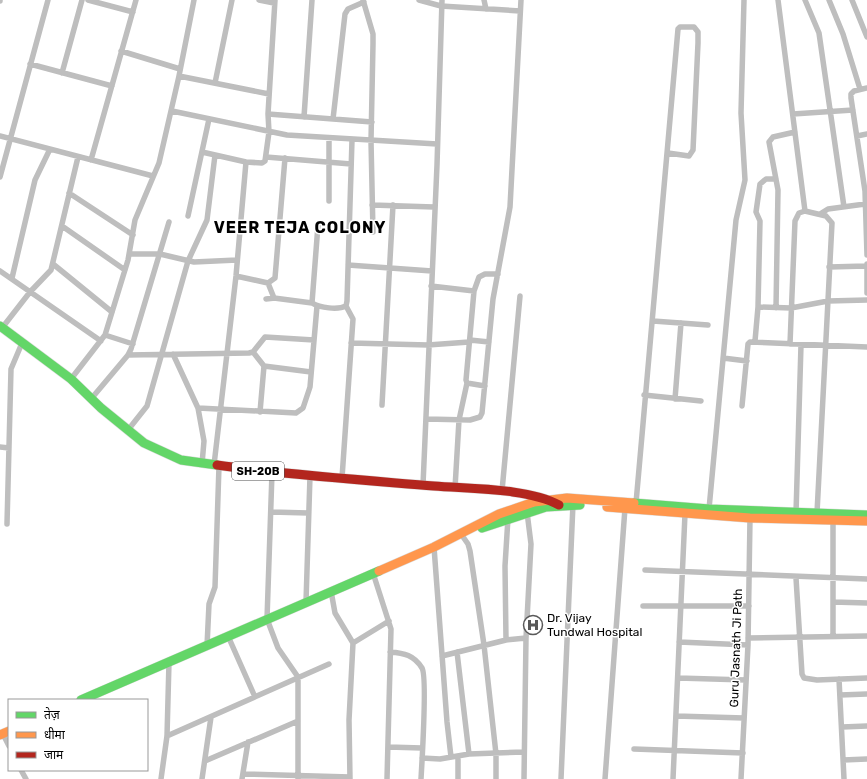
<svg xmlns="http://www.w3.org/2000/svg" width="867" height="779" font-family="Rubik,'Noto Sans Devanagari',sans-serif">
	<style>
		.lines { fill: none; stroke-linecap: round; stroke-linejoin: round }
		.fast-casing { stroke: #dbdbdb; stroke-width: 10 }
		.slow-casing { stroke: #dbdbdb; stroke-width: 10 }
		.jam-casing { stroke: #dbdbdb; stroke-width: 10 }
		.street { stroke: #bebebe; stroke-width: 5.5 }
		.fast { stroke: #63d668; stroke-width: 9 }
		.slow { stroke: #ff974d; stroke-width: 9 }
		.jam { stroke: #b3261e; stroke-width: 9 }
		.labels { text-anchor: middle; dominant-baseline: central; stroke-width: 3; stroke-linejoin: round; paint-order: stroke }
		.shield { fill: #fff; stroke: #4c4c4c; stroke-width: 1 }
		.shield-label { font-size: 11px; font-weight: bold; fill: #000 }
		.poi-label { font-size: 12px; fill: #000; stroke: #fff; text-anchor: start }
		.street-label { font-size: 12px; fill: #000; stroke: #fff }
		.district-label { font-size: 16px; font-weight: bold; letter-spacing: 1px; fill: #000; stroke: #fff }
	</style>
	<rect width="100%" height="100%" fill="#fff"/>
	<g class="lines">
		<defs>
			<path id="fast" d="M 0,326 L 71,379 L 101,408 L 144,443 L 181,460 L 217,465
				M 634,503 L 709,509 L 867,515
				M 482,528 L 546,507 L 580,505
				M 81,700 L 379,571"/>
			<path id="slow" d="M 607,507 L 750,518 L 867,521
				M 379,571 L 434,547 L 499,514 L 534,502 L 567,498 L 634,503
				M 0,735 L 9,731"/>
			<path id="jam" d="M 217,465 C 289,475 362,480 434,486 C 470,489 528,488 559,505"/>
		</defs>
		<use href="#fast" class="fast-casing"/>
		<use href="#slow" class="slow-casing"/>
		<use href="#jam" class="jam-casing"/>
		<path class="street" d="M 88,0 L 133,12
			M 259,0 L 274,3
			M 363,0 L 373,34 L 373,44 L 371,141 L 373,232
			M 419,0 L 441,6 L 520,11
			M 484,0 L 486,9
			M 778,0 L 805,211
			M 805,0 L 819,33 L 844,207
			M 829,0 L 843,34 L 860,89
			M 852,0 L 867,37
			M 0,1 L 0,0
			M 121,51 L 180,69
			M 30,64 L 112,86
			M 62,73 L 82,0
			M 179,76 L 269,94
			M 215,83 L 232,0
			M 867,88 L 854,91 L 851,94 L 851,98 L 865,191 L 867,255
			M 172,111 L 287,135 L 437,144
			M 268,114 L 372,122
			M 793,114 L 853,110
			M 304,117 L 312,0
			M 333,119 L 345,14 L 348,9 L 364,2
			M 0,136 L 153,176
			M 857,136 L 867,134
			M 329,139 L 329,201
			M 202,152 L 246,162 L 262,163 L 265,161 L 269,132 L 268,114 L 275,0
			M 266,157 L 351,164
			M 91,160 L 136,0
			M 0,177 L 48,0
			M 69,193 L 133,235
			M 372,205 L 434,207
			M 820,214 L 828,209 L 865,204
			M 188,216 L 209,119
			M 318,225 L 312,303 C 320,308 338,310 346,306 L 347,301 L 352,140
			M 62,226 L 125,270
			M 130,254 L 160,254 L 194,262 L 237,260
			M 53,264 L 112,312
			M 867,264 L 867,293
			M 348,265 L 432,271
			M 829,267 L 866,266
			M 0,271 L 101,341
			M 236,276 L 268,283 L 275,278 L 285,158
			M 12,278 L 35,180 L 50,149
			M 268,283 L 274,298 L 312,303
			M 431,286 L 474,291
			M 266,299 L 275,298
			M 758,307 L 791,308 L 828,301 L 867,300
			M 776,308 L 778,190 L 769,142 L 773,137 L 795,132
			M 653,321 L 708,325
			M 2,328 L 30,292 L 51,270 L 78,157
			M 105,335 L 133,344
			M 755,341 L 758,307 L 760,221 L 756,212 L 760,184 L 766,179 L 776,179
			M 351,343 L 428,345 L 469,342 L 470,340 L 489,342
			M 790,344 L 795,221 L 799,213 L 805,211 L 826,216 L 832,223 L 817,513
			M 253,352 L 264,366 L 311,372
			M 173,354 L 198,408 L 204,441 L 202,464
			M 128,355 L 249,353 L 253,352 L 265,337 L 314,340
			M 723,358 L 747,361
			M 71,379 L 105,335 L 128,260 L 135,220 L 159,163 L 179,76 L 194,0
			M 485,386 L 467,383 L 466,380 L 474,291 L 479,277 L 485,274 L 498,274
			M 644,395 L 701,401
			M 91,399 L 128,355 L 131,349 L 169,222
			M 675,399 L 681,323
			M 382,405 L 393,205
			M 742,406 L 748,344 L 750,342 L 867,347
			M 198,408 L 296,413 L 303,408 L 310,387 L 317,306
			M 260,412 L 264,366
			M 426,419 L 470,420 L 480,417 L 482,413 L 493,299 L 510,207 L 521,0
			M 128,430 L 147,406 L 188,261 L 207,220 L 215,155
			M 0,447 L 9,448
			M 214,465 L 236,276 L 246,162
			M 272,473 L 267,619 L 278,648 L 298,677 L 298,779
			M 342,478 L 353,319 L 346,306
			M 423,485 L 437,165 L 442,0
			M 455,488 L 459,420 L 467,383
			M 502,491 L 520,296
			M 636,503 L 678,29 L 680,27 L 694,27 L 698,32 L 698,43 L 693,150 L 689,156 L 668,153
			M 709,509 L 736,220 L 745,180 L 741,113 L 744,0
			M 271,512 L 308,513
			M 796,513 L 801,345
			M 7,524 L 11,369 L 22,343
			M 461,534 L 468,544 L 470,551 L 484,645 L 496,754 L 496,779
			M 434,547 L 447,722 L 451,757
			M 645,570 L 867,579
			M 373,573 L 391,629 L 387,779
			M 796,578 L 802,674 L 804,678 L 817,680 L 867,678
			M 331,591 L 335,613 L 353,643 L 349,720 L 350,779
			M 306,602 L 310,476
			M 833,602 L 867,603
			M 643,606 L 749,606
			M 228,636 L 255,697
			M 833,636 L 833,520
			M 748,638 L 867,636
			M 506,640 L 505,566 L 508,518
			M 679,642 L 748,645
			M 353,643 L 389,621
			M 207,646 L 209,604 L 215,587 L 219,466
			M 390,652 C 404,653 414,655 422,668 C 427,676 422,762 421,779
			M 457,652 L 469,754
			M 442,656 L 506,640 L 526,638
			M 678,678 L 746,680
			M 839,679 L 844,779
			M 840,695 L 867,694
			M 676,716 L 744,718
			M 842,727 L 867,726
			M 3,734 L 9,746
			M 167,736 L 329,664
			M 388,747 L 422,748
			M 634,749 L 743,753
			M 458,756 L 458,779
			M 422,758 L 440,759 L 469,754 L 524,752
			M 843,760 L 867,759
			M 205,761 L 298,721
			M 21,770 L 26,779
			M 243,774 L 350,777
			M 161,779 L 167,736 L 169,662
			M 202,779 L 211,717
			M 242,779 L 248,742
			M 524,779 L 526,638 L 531,544 L 527,512
			M 561,779 L 573,504
			M 605,779 L 625,508
			M 673,779 L 685,514
			M 741,779 L 748,645 L 750,518"/>
		<use href="#fast" class="fast"/>
		<use href="#slow" class="slow"/>
		<use href="#jam" class="jam"/>
	</g>
	<defs>
		<symbol id="hospital-ring" viewBox="-11 -11 22 22"><circle r="9.5" fill="#fff" stroke="#595959" stroke-width="1.5"/><path d="M-5-5h3v3.5h4V-5h3V5h-3V1.5h-4V5h-3Z" fill="#595959"/></symbol>
	</defs>
	<g fill-rule="evenodd">
		<use href="#hospital-ring" x="522" y="614" width="22" height="22"/>
	</g>
	<g class="labels">
		<rect class="shield" x="232" y="462" width="52" height="18" rx="3"/>
		<g class="shield-label">
			<text x="258" y="471">SH-20B</text>
		</g>
		<g class="poi-label">
			<text x="547" y="618">Dr. Vijay<tspan x="547" dy="14">Tundwal Hospital</tspan></text>
		</g>
		<g class="street-label">
			<text transform="translate(736 648) rotate(-88)">Guru Jasnath Ji Path</text>
		</g>
		<g class="district-label">
			<text x="300" y="227">VEER TEJA COLONY</text>
		</g>
	</g>
	<rect x="8" y="699" width="140" height="72" fill="#ffffff" stroke="#999999"/>
	<rect x="16" y="712" width="20" height="6" fill="#63d668" stroke="#999999"/>
	<text x="44" y="719" font-size="12" fill="#000000">तेज़</text>
	<rect x="16" y="732" width="20" height="6" fill="#ff974d" stroke="#999999"/>
	<text x="44" y="739" font-size="12" fill="#000000">धीमा</text>
	<rect x="16" y="752" width="20" height="6" fill="#b3261e" stroke="#999999"/>
	<text x="44" y="759" font-size="12" fill="#000000">जाम</text>
</svg>
